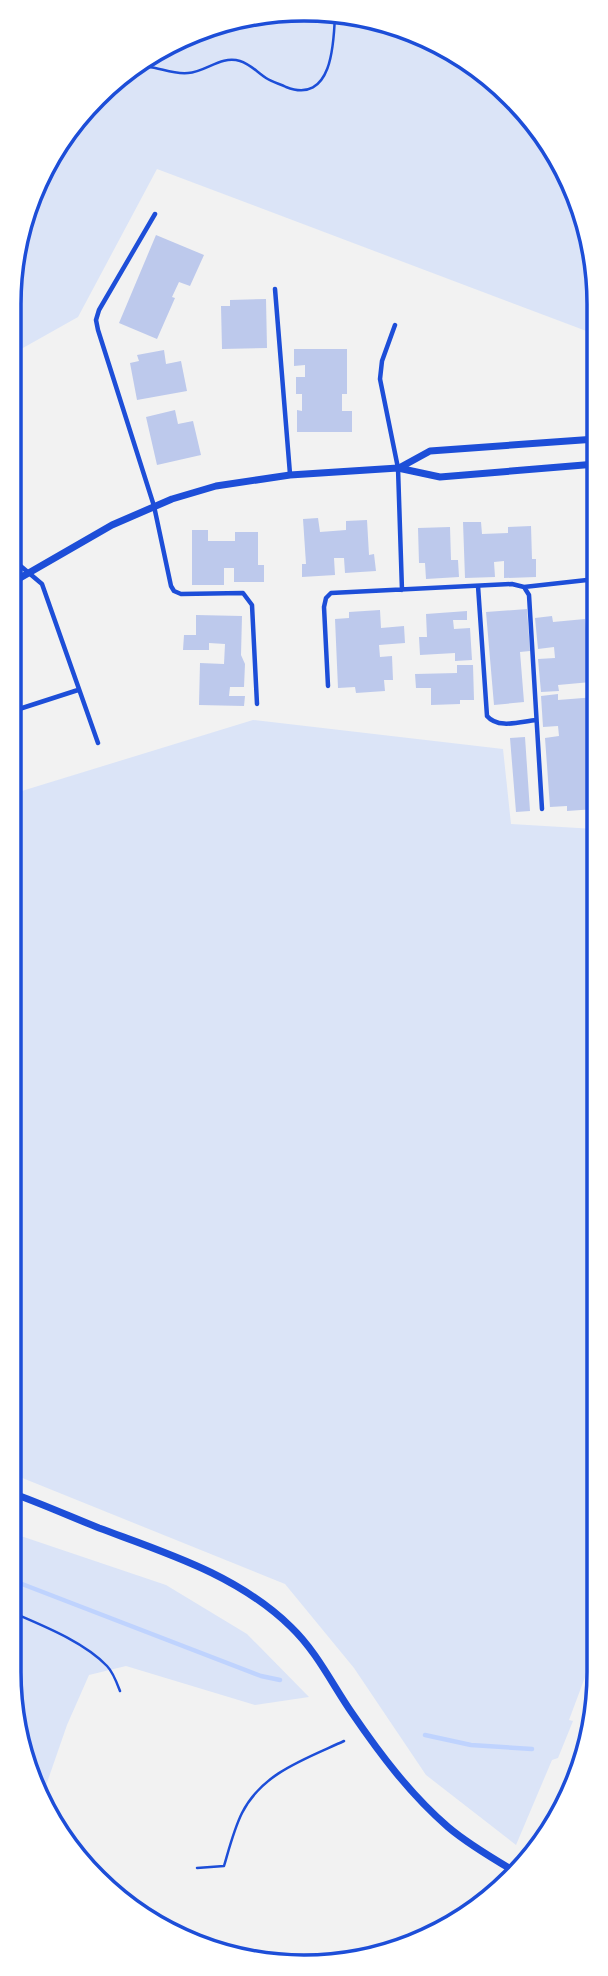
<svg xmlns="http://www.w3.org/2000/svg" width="608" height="1976" font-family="Mulish,sans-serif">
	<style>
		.green { fill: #dbe4f7 }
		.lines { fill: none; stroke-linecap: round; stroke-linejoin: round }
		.stream { stroke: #bfd3fe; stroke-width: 4.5 }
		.building { fill: #bdc9ec }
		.path { stroke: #1d4ed8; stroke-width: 2.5 }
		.service { stroke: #1d4ed8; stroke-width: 4.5 }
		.minor { stroke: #1d4ed8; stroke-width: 7 }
		.rim { fill: none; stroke: #1d4ed8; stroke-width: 3.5 }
	</style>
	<rect width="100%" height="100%" fill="#f2f2f2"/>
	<path class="green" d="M 247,14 L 362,15 L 452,49 L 526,109 L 569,174 L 597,265 L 597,335 L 157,169 L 78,317 L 14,353 L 15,246 L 59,140 L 140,58 Z
		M 253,720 L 503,749 L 511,824 L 595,829 L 594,1653 L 569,1720 L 573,1721 L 558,1758 L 552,1760 L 516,1845 L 426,1775 L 354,1668 L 285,1584 L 10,1473 L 12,794 Z
		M 9,1532 L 166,1585 L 247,1634 L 309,1697 L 255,1705 L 126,1666 L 89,1675 L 67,1725 L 41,1800 L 31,1785 L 9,1672 Z"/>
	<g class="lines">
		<path class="stream" d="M 9,1579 L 261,1676 L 280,1680
			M 425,1735 L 471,1745 L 532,1749"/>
	</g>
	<path class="building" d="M 156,235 L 204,255 L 190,286 L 179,282 L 172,297 L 175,298 L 157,339 L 119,323 Z
		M 266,299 L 267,348 L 222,349 L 221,306 L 230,306 L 230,300 Z
		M 294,349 L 347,349 L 347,394 L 342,394 L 342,411 L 352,411 L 352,432 L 297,432 L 297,410 L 302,411 L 302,394 L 296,394 L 296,377 L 305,377 L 305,365 L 294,366 Z
		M 164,350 L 166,364 L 181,361 L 187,391 L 137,400 L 130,363 L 139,361 L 137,355 Z
		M 175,410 L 178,424 L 193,421 L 201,455 L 157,465 L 146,417 Z
		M 318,518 L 320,532 L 346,530 L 346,521 L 367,520 L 369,555 L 374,554 L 376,571 L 345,573 L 344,558 L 334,558 L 335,575 L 302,577 L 302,564 L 306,564 L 303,519 Z
		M 463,522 L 481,522 L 482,534 L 508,533 L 508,527 L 531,526 L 532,559 L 536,559 L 536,577 L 504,578 L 504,561 L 494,562 L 495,577 L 465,578 Z
		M 450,527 L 451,560 L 458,560 L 459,577 L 426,579 L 425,563 L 419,563 L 418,528 Z
		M 192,530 L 208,530 L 208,541 L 235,541 L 235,532 L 258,532 L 258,565 L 264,565 L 264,582 L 234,582 L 234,568 L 224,568 L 224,585 L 192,585 Z
		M 527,609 L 530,651 L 520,652 L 524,702 L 494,705 L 486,612 Z
		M 380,610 L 381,628 L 404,626 L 405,643 L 379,645 L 380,657 L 392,656 L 393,680 L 384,680 L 385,691 L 356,693 L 355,687 L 338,688 L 335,619 L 349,618 L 349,612 Z
		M 467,611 L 467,620 L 453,620 L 454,629 L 470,628 L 472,660 L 455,661 L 455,653 L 420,655 L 419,637 L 427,637 L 426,614 Z
		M 196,615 L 242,616 L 241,655 L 245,664 L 244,687 L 230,687 L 229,696 L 245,696 L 244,706 L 199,705 L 200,663 L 224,664 L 225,644 L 209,643 L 209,650 L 183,650 L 184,635 L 196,635 Z
		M 552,616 L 553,622 L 585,619 L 591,682 L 558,685 L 559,691 L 541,692 L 538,659 L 555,658 L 554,647 L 538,649 L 535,618 Z
		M 457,665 L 473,665 L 474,700 L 460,700 L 460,704 L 431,705 L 431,688 L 416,688 L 415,674 L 457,673 Z
		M 558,694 L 558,700 L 596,697 L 596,715 L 590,715 L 592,738 L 596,738 L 596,766 L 587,767 L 588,775 L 596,775 L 596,792 L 594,792 L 595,809 L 567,811 L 567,806 L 550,807 L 545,738 L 559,736 L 558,726 L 543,727 L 541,696 Z
		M 525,737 L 530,811 L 516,812 L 510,738 Z"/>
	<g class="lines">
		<path class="path" d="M 131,68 C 153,62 167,75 188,73 C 206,72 221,55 240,61 C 250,64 257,72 266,78 C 272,82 280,84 286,87 C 332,105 334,44 335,14
			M 9,1611 C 41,1625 83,1641 107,1666 C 113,1672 117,1683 120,1691
			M 197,1868 L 224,1866 C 229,1849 234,1829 242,1813 C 262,1773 305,1759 344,1741"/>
		<path class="service" d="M 155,214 L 99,310 L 96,320 L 98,330 L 154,506 L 171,586 L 174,591 L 181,594 L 243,593 L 252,605 L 257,704
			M 275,289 L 290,474
			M 395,325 L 382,361 L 380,379 L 398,468 L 402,590
			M 13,554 L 17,563 L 42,584 L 98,743
			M 478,586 L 487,716 C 498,729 519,722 536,720
			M 524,587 L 596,579
			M 328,686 L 324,607 L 326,598 L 331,593 L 512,584 L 524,587 L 529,595 L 542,809
			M 13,711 L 78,690"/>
		<path class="minor" d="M 399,468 L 430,451 L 596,439
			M 13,582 L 112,525 L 172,499 L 216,486 L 290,475 L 398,468 L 440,477 L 596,464
			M 9,1492 C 40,1503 69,1516 99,1528 C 166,1553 238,1575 291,1627 C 317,1652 332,1684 352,1713 C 380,1754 410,1794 448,1827 C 468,1844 492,1858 514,1871"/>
	</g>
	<path d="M0 0H608V1976H0ZM304 21H304A283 283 0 0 1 587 304V1672A283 283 0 0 1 304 1955H304A283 283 0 0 1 21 1672V304A283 283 0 0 1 304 21Z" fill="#fff" fill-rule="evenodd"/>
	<path class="rim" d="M304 21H304A283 283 0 0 1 587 304V1672A283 283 0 0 1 304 1955H304A283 283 0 0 1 21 1672V304A283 283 0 0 1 304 21Z"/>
</svg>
